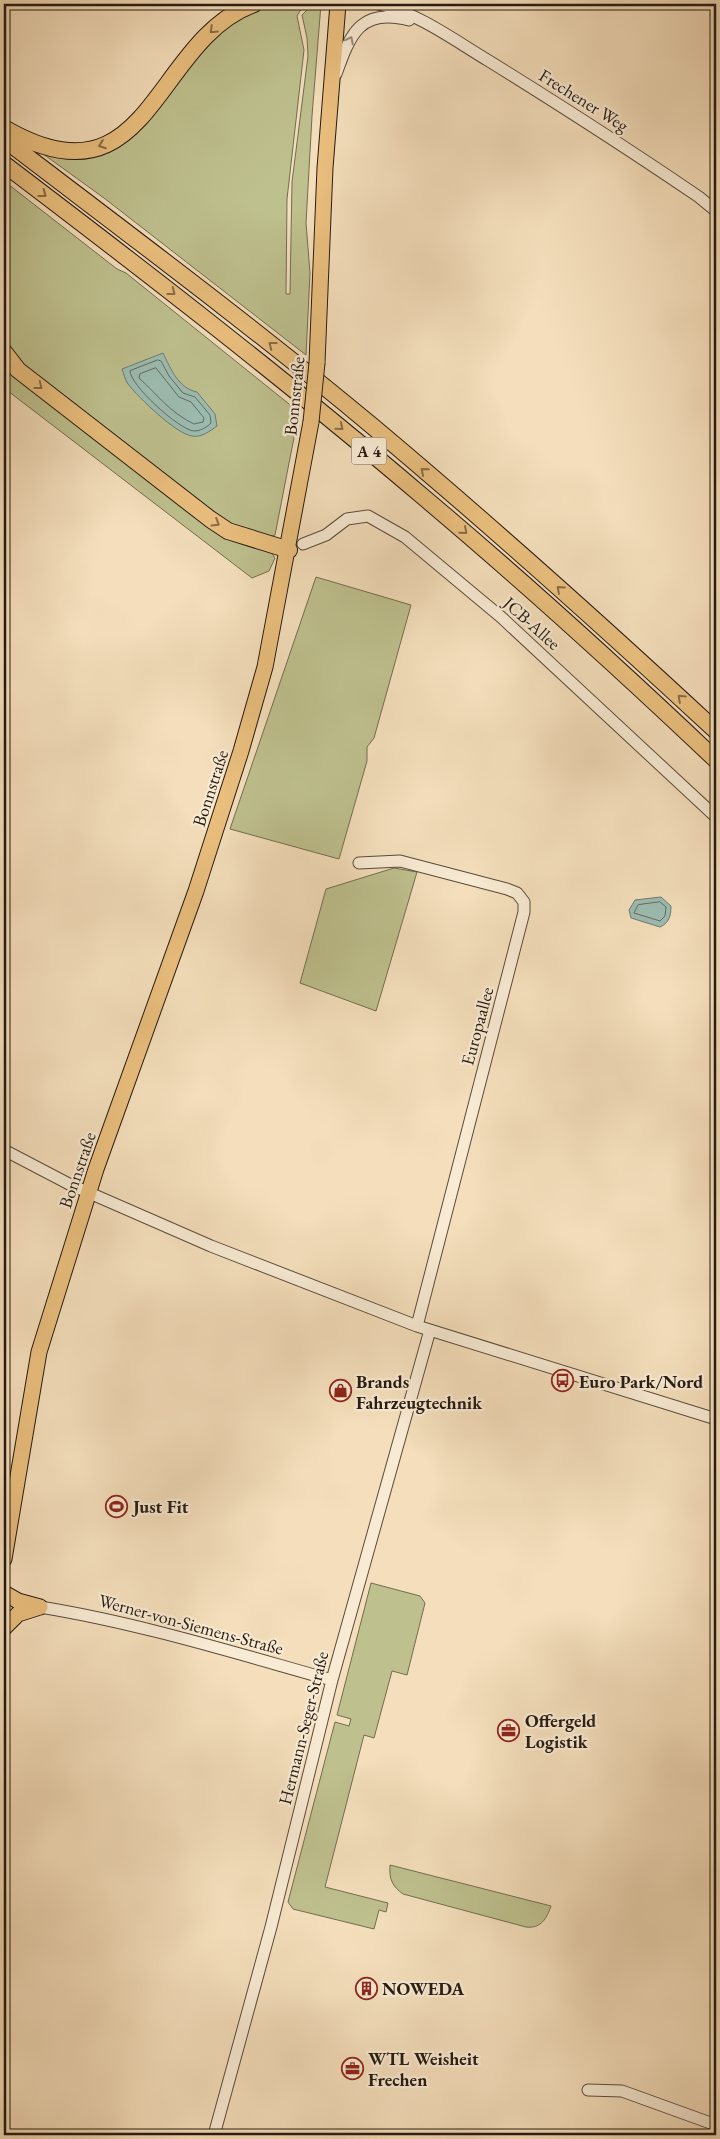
<svg xmlns="http://www.w3.org/2000/svg" width="720" height="2139" font-family="'EB Garamond',serif">
	<style>
		.green { fill: #bec08e; stroke: #726d50 }
		.water { fill: #9cbcb1; stroke: #6d7b71 }
		.lines { fill: none; stroke-linecap: round; stroke-linejoin: round }
		.shore { stroke: #616b61; stroke-width: 1 }
		.minor-casing { stroke: #5a4b3c; stroke-width: 13 }
		.major-casing { stroke: #261a11; stroke-width: 17 }
		.highway-casing { stroke: #261a11; stroke-width: 18 }
		.minor { stroke: #f8ead3; stroke-width: 11 }
		.major { stroke: #eabf7e; stroke-width: 15 }
		.highway { stroke: #eabf7e; stroke-width: 16 }
		.major-bridge-casing { stroke: #261a11; stroke-width: 17; stroke-linecap: butt }
		.major-bridge { stroke: #eabf7e; stroke-width: 15 }
		.oneway { stroke: #886c48 }
		.oneway2 { stroke: #9a8c7c }
		.labels { text-anchor: middle; dominant-baseline: central; stroke-width: 4.5; stroke-linejoin: round; paint-order: stroke }
		.shield { fill: #f8ead3; stroke: #65584b; stroke-width: 1 }
		.shield-label { font-size: 16px; font-weight: bold; fill: #261a11 }
		.street-label { font-size: 18px; fill: #261a11; stroke: #f8ead3 }
		.poi-label { font-size: 18px; font-weight: bold; fill: #261a11; stroke: #f8ead3; text-anchor: start }
	</style>
	<rect width="100%" height="100%" fill="#f4debb"/>
	<filter id="stains"><feTurbulence type="fractalNoise" baseFrequency=".004" numOctaves="4"/><feColorMatrix values="0 0 0 0 .2 0 0 0 0 .09 0 0 0 0 .02 0 0 0 .5 -.17"/></filter>
	<radialGradient id="worn" r=".72"><stop offset=".6" stop-color="#630" stop-opacity="0"/><stop offset="1" stop-color="#630" stop-opacity=".3"/></radialGradient>
	<path class="green" d="M 264,4 L 304,4 L 297,16 L 304,50 L 287,199 L 286,294 L 290,294 L 292,182 L 308,56 L 307,38 L 302,15 L 309,8 L 321,4 L 312,116 L 306,223 L 310,273 L 306,355 L 104,198 L 39,151 L 94,152 L 200,50 L 246,11 Z
		M 4,181 L 117,269 L 126,273 L 299,412 L 275,535 L 268,538 L 225,522 L 26,372 L 4,347 Z
		M 4,363 L 271,552 L 275,558 L 269,571 L 252,578 L 4,388 Z
		M 316,577 L 411,605 L 374,738 L 367,747 L 367,761 L 339,859 L 230,829 Z
		M 394,868 L 417,872 L 376,1011 L 300,983 L 326,889 Z
		M 371,1583 L 420,1596 L 425,1603 L 407,1675 L 392,1671 L 374,1738 L 364,1735 L 325,1887 L 388,1903 L 386,1912 L 379,1910 L 374,1929 L 293,1909 L 288,1902 L 335,1722 L 349,1726 L 351,1719 L 337,1715 Z
		M 390,1865 L 551,1906 C 547,1918 541,1929 526,1927 L 403,1894 C 392,1886 389,1879 390,1865 Z"/>
	<path class="water" d="M 163,353 C 171,369 178,388 197,392 L 215,414 L 217,426 C 210,431 201,438 192,436 C 176,434 138,397 128,384 C 125,380 124,374 122,369 Z
		M 661,897 L 671,906 C 671,916 669,923 660,927 L 631,918 L 629,910 L 635,900 Z"/>
	<g class="lines">
		<path class="shore" d="M 158,360 L 161,361 L 169,376 L 183,393 L 195,397 L 210,415 L 211,423 C 206,428 200,431 194,431 C 179,430 129,384 130,371 Z
			M 156,368 L 179,397 L 191,402 L 204,418 L 203,422 L 194,424 C 169,412 158,395 139,378 L 140,374 Z
			M 660,902 L 666,907 L 665,916 L 660,921 L 634,913 L 638,905 Z"/>
		<defs>
			<path id="minor" d="M 378,4 C 418,13 454,40 489,61 C 560,105 630,150 699,197 L 716,211
				M 336,74 C 350,35 360,7 409,20
				M 303,544 L 326,535 L 347,519 L 368,516 L 405,537 L 501,617 L 716,817
				M 359,863 L 400,861 L 507,889 L 517,893 L 524,902 L 524,912 L 417,1326
				M 4,1150 L 69,1184 L 211,1246 L 417,1326 L 716,1419
				M 40,1607 C 139,1623 235,1653 332,1680
				M 588,2090 L 622,2091 L 716,2125
				M 214,2135 L 271,1927 L 332,1680 L 430,1330"/>
			<path id="major" d="M 317,363 L 325,168 L 338,4
				M 4,1559 L 39,1352 L 96,1169 L 196,891 L 241,751 L 265,667 L 311,422
				M 4,1593 L 18,1601 L 40,1607
				M 4,1628 L 18,1614 L 40,1607"/>
			<path id="highway" d="M 4,128 C 151,213 152,41 254,4
				M 4,139 C 127,233 252,326 371,425 C 489,524 604,627 716,731
				M 4,164 C 145,271 286,380 421,495 C 522,580 620,669 716,760
				M 4,352 L 18,370 L 210,519 L 228,531 L 289,550"/>
		</defs>
		<use href="#minor" class="minor-casing"/>
		<use href="#major" class="major-casing"/>
		<use href="#highway" class="highway-casing"/>
		<use href="#minor" class="minor"/>
		<use href="#major" class="major"/>
		<use href="#highway" class="highway"/>
		<defs>
			<path id="major-bridge" d="M 311,422 L 317,363"/>
		</defs>
		<use href="#major-bridge" class="major-bridge-casing"/>
		<use href="#major-bridge" class="major-bridge"/>
	</g>
	<defs><path id="oneway-chevron" d="M-2-3.5L2.5 0L-2 3.5" fill="none" stroke-width="1.6" stroke-linecap="round" stroke-linejoin="round" transform="scale(1.25)"/></defs>
	<g class="oneway">
		<use href="#oneway-chevron" transform="translate(213 30) rotate(136)"/>
		<use href="#oneway-chevron" transform="translate(102 145) rotate(160)"/>
		<use href="#oneway-chevron" transform="translate(43 194) rotate(37)"/>
		<use href="#oneway-chevron" transform="translate(172 292) rotate(38)"/>
		<use href="#oneway-chevron" transform="translate(272 345) rotate(-142)"/>
		<use href="#oneway-chevron" transform="translate(39 386) rotate(38)"/>
		<use href="#oneway-chevron" transform="translate(340 427) rotate(39)"/>
		<use href="#oneway-chevron" transform="translate(424 471) rotate(-139)"/>
		<use href="#oneway-chevron" transform="translate(216 523) rotate(32)"/>
		<use href="#oneway-chevron" transform="translate(464 531) rotate(41)"/>
		<use href="#oneway-chevron" transform="translate(560 589) rotate(-138)"/>
		<use href="#oneway-chevron" transform="translate(681 698) rotate(-137)"/>
	</g>
	<use class="oneway2" href="#oneway-chevron" transform="translate(350 40) rotate(-63)"/>
	<defs>
		<symbol id="bus-ring" viewBox="-11 -11 22 22"><circle r="9.5" fill="#f8ead3" stroke="#8f2418" stroke-width="1.5"/><path d="M-5-6H5V4H4V6H2V4H-2V6H-4V4H-5ZM-3.5-4V0h7V-4ZM-3.5 1.2v1.5H-2V1.2ZM2 1.2v1.5H3.5V1.2Z" fill="#8f2418"/></symbol>
		<symbol id="shop-ring" viewBox="-11 -11 22 22"><circle r="9.5" fill="#f8ead3" stroke="#8f2418" stroke-width="1.5"/><path d="M-5-2.5h2.3a2.7 3.5 0 0 1 5.4 0H5L5.5 6h-11ZM-1.5-2.5h3a1.5 2.3 0 0 0-3 0Z" fill="#8f2418"/></symbol>
		<symbol id="stadium-ring" viewBox="-11 -11 22 22"><circle r="9.5" fill="#f8ead3" stroke="#8f2418" stroke-width="1.5"/><path d="M0-5a6.5 5 0 1 0 0 10a6.5 5 0 1 0 0-10ZM-3.5-1.8h7v3.6h-7Z" fill="#8f2418"/></symbol>
		<symbol id="office-ring" viewBox="-11 -11 22 22"><circle r="9.5" fill="#f8ead3" stroke="#8f2418" stroke-width="1.5"/><path d="M-6-3h4V-5.5h4V-3h4V5H-6ZM-1-4.5V-3h2v-1.5ZM-6 0V1H6V0Z" fill="#8f2418"/></symbol>
		<symbol id="building-ring" viewBox="-11 -11 22 22"><circle r="9.5" fill="#f8ead3" stroke="#8f2418" stroke-width="1.5"/><path d="M-4-6H4V6H1V3H-1V6H-4ZM-2.5-4.3h1.7v1.8h-1.7ZM.8-4.3h1.7v1.8H.8ZM-2.5-1h1.7V.8h-1.7ZM.8-1h1.7V.8H.8Z" fill="#8f2418"/></symbol>
	</defs>
	<g fill-rule="evenodd">
		<use href="#bus-ring" x="550" y="1368" width="25" height="25"/>
		<use href="#shop-ring" x="328" y="1378" width="25" height="25"/>
		<use href="#stadium-ring" x="104" y="1494" width="25" height="25"/>
		<use href="#office-ring" x="496" y="1718" width="25" height="25"/>
		<use href="#building-ring" x="354" y="1976" width="25" height="25"/>
		<use href="#office-ring" x="340" y="2056" width="25" height="25"/>
	</g>
	<g class="labels">
		<rect class="shield" x="351.5" y="437.5" width="35" height="27" rx="4"/>
		<g class="shield-label">
			<text x="369" y="451">A 4</text>
		</g>
		<g class="street-label">
			<text transform="translate(584 100) rotate(32)">Frechener Weg</text>
			<text transform="translate(294 396) rotate(-84)">Bonnstraße</text>
			<text transform="translate(532 623) rotate(42)">JCB-Allee</text>
			<text transform="translate(210 788) rotate(-72)">Bonnstraße</text>
			<text transform="translate(477 1026) rotate(-75)">Europaallee</text>
			<text transform="translate(77 1170) rotate(-71)">Bonnstraße</text>
			<text transform="translate(191 1624) rotate(15)">Werner-von-Siemens-Straße</text>
			<text transform="translate(303 1728) rotate(-76)">Hermann-Seger-Straße</text>
		</g>
		<g class="poi-label">
			<text x="356" y="1381">Brands<tspan x="356" dy="21">Fahrzeugtechnik</tspan></text>
			<text x="579" y="1381">Euro Park/Nord</text>
			<text x="133" y="1506">Just Fit</text>
			<text x="525" y="1720">Offergeld<tspan x="525" dy="21">Logistik</tspan></text>
			<text x="382" y="1988">NOWEDA</text>
			<text x="368" y="2058">WTL Weisheit<tspan x="368" dy="21">Frechen</tspan></text>
		</g>
	</g>
	<rect width="720" height="2139" fill="none" stroke="#f4debb" stroke-width="20"/>
	<rect x="5" y="5" width="710" height="2129" fill="none" stroke="#261a11" stroke-width="2.5"/>
	<rect x="10" y="10" width="700" height="2119" fill="none" stroke="#261a11"/>
	<rect width="100%" height="100%" filter="url(#stains)"/>
	<rect width="100%" height="100%" fill="url(#worn)"/>
</svg>
